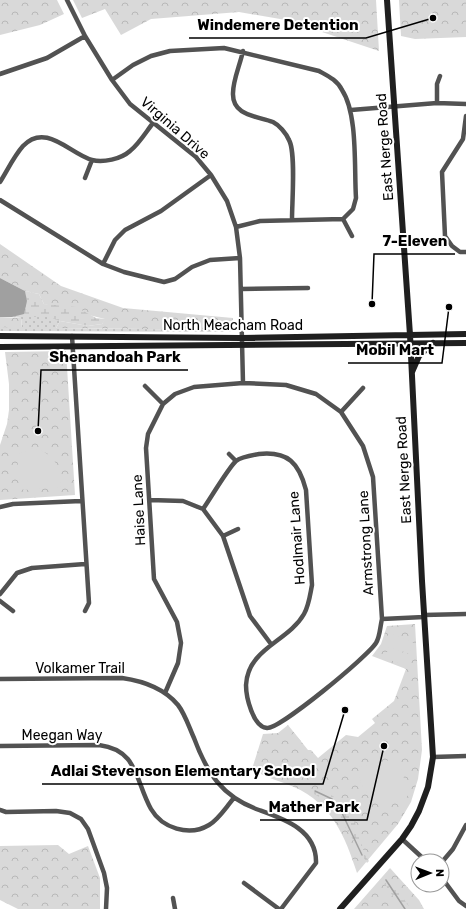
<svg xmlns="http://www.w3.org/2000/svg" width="466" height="909" font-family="Rubik,sans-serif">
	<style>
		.grass { fill: url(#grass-dots) }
		.forest { fill: url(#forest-crowns) }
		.wetland { fill: url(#wetland-marsh) }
		.garden { fill: #d9d9d9 }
		.water { fill: #a0a0a0 }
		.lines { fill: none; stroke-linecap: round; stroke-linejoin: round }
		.stream { stroke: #a0a0a0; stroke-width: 1.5 }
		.street { stroke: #525252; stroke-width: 4.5 }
		.secondary { stroke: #1f1f1f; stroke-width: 6 }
		.labels { text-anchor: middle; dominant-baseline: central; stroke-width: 4; stroke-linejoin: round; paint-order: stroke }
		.street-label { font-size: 14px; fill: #000; stroke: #fff }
		.leader { fill: none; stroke: #000; stroke-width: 1.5 }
		.callout-dot { fill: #000; stroke: #fff; stroke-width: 1.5 }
		.callout-label { font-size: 15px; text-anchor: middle; font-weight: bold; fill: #000; stroke: #fff; stroke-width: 4; stroke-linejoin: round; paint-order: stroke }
	</style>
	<defs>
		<pattern id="grass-dots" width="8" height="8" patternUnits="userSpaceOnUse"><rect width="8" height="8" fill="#d9d9d9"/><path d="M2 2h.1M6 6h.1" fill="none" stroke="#b8b8b8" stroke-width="1.8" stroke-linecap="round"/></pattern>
		<pattern id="forest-crowns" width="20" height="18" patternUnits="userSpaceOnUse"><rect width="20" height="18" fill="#d9d9d9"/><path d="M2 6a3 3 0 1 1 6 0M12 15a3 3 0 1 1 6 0" fill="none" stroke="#b8b8b8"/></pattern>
		<pattern id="wetland-marsh" width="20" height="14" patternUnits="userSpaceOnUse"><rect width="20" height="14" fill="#d9d9d9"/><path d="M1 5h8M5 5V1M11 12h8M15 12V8" fill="none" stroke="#b8b8b8"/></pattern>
	</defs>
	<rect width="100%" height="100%" fill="#fff"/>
	<path class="grass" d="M 25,291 L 60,321 L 56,328 L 231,330 L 230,332 L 0,331 L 0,327 L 22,327 L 21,318 L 12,317 L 18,316 L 27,301 Z"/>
	<path class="forest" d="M 0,0 L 57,0 L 64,14 L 40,25 L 0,35 Z
		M 73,0 L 376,0 L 379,51 L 286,20 L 239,12 L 151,19 L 121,35 L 105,9 L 82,18 Z
		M 399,0 L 466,0 L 466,37 L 415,39 L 401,36 Z
		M 0,244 L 61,286 L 123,308 L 233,318 L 231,330 L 56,328 L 60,321 L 88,326 L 102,324 L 105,319 L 44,304 L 39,294 L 25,291 L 0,278 Z
		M 0,317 L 21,318 L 22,328 L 0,327 Z
		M 66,351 L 75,495 L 0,500 L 0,445 L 7,424 L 9,410 L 9,384 L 5,352 Z
		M 415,624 L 422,750 L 418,779 L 411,802 L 398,824 L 357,873 C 345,836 332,804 294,787 C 280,781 266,778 252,769 L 263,734 L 278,733 L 288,725 L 308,750 L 311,750 L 318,758 L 346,735 L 358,737 L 375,723 L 372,719 L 394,701 L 406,669 L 372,656 L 381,644 L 387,626 Z
		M 58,845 L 69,854 L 88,846 L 100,878 L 100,909 L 18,909 L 0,900 L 0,846 Z
		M 390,868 L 419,900 L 424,909 L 354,909 Z"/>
	<path class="wetland" d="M 25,291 L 39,294 L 44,304 L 76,307 L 96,318 L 106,319 L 102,324 L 88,326 L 60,321 L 49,317 L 12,317 L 24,313 L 27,301 Z
		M 319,788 L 336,798 L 355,823 L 365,855 L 369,861 L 367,863 L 337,813 L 330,803 L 314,794 L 314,791 Z
		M 386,875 L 411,909 L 401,909 L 382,879 Z"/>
	<path class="garden" d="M 32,448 C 54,452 61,467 61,487 L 24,490 L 20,488 L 17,455 Z
		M 389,633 L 414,643 L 409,654 L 384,644 Z
		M 389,647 L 404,653 L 400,664 L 385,658 Z
		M 294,733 L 301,741 L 294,747 L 287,738 Z
		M 390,760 L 395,760 L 401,766 L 408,795 L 406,798 C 382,812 357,794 359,767 Z"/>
	<path class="water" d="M 0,278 L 25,291 L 27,301 L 24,314 L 12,317 L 0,317 Z"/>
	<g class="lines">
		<path class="stream" d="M 315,791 L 332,799 L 342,813 L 362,855
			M 386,880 L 405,909"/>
		<path class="street" d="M 67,0 L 85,36 L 112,80 L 130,104 L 196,157 L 211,175 L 227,201 L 236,227 L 240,258 L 243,383
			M 243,51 C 240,65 233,80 233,93 C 232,116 257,116 273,122 C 279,125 286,133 289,140 C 296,152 292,202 292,219
			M 0,74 L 47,58 L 85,36
			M 112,80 L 133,65 L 151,56 L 170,51 L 224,48 L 319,71 C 328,76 337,80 342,90 C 358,114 354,168 356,198 L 353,209 L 343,219 L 260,221 L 236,227
			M 437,103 L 437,84 L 440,76
			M 351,110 L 437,103 L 466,104
			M 466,116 L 463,139 L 442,172 L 445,236 L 452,246 L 460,252 L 466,252
			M 85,178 L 92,160
			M 0,182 C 7,171 14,156 23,146 C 46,122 70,154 92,160 C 103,163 121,159 130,151 C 139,144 146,132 153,123
			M 0,200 L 103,264 L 124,272 L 164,282 L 175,279 L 192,267 L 210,260 L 240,258
			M 343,219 L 352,236
			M 103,264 L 115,240 L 125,230 L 161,211 L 211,175
			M 241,289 L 308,288
			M 72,336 L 89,603 L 85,611
			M 145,386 L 163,404
			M 341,412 L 363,388
			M 229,454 L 236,461
			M 150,500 L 183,501 L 203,509 L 223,536 L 250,616 L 271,644
			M 0,507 L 13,504 L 81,501
			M 223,536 L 238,529
			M 0,594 L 17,573 L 32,568 L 85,564
			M 0,601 L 13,611
			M 424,615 L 466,614
			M 382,619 L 424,617
			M 0,679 L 122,678 C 143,681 164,688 178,705 C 185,714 189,727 194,738 C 207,773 222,797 259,810 C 284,819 317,830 316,863 L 281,909
			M 165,693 L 178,663 L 181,643 L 177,622 L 154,579 L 146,448 L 148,434 L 163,404 L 175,394 L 194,387 L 243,383 L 286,385 L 316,394 L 341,412 L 363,446 L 373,477 L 382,619 C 380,627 380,637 376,643 C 367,657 280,729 267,728 C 253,727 246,697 246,685 C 248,648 288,642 304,614 C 309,605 310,595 312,585 L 306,490 C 299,463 288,451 259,454 C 253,455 241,457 236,461 C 229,467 210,499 203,509
			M 0,746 L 99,745 C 138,750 135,780 151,809 C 162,828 189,837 209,825 C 219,819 226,807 234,798
			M 433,757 L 466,756
			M 0,810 L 6,812 L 56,811 L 70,813 L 81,819 L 88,829 L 104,873 L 107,888 L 106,909
			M 402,839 L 426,861
			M 442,862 L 453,849 L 466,825
			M 442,878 L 459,901 L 466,906
			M 244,883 L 279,909
			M 173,898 L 175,909"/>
		<path class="secondary" d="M 0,336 L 241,338 L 466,334
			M 0,347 L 466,343
			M 412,372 L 419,356 L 433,343
			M 340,909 L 402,839 L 411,826 L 419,811 L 428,787 L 433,757 L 422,581 L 410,335 L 387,0"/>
	</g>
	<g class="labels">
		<g class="street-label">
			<text transform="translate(175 128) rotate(41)">Virginia Drive</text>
			<text transform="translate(385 147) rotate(-94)">East Nerge Road</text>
			<text x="233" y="325">North Meacham Road</text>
			<text transform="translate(404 470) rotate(-93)">East Nerge Road</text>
			<text transform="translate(139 510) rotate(-93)">Haise Lane</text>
			<text transform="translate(297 538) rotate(-94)">Hodlmair Lane</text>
			<text transform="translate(366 543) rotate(-93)">Armstrong Lane</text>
			<text x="80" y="668">Volkamer Trail</text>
			<text x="62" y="735">Meegan Way</text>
		</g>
	</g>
	<path class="leader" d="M433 18L366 38H189M372 304L374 254H455M449 307L442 363H348M38 431L41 370H188M345 710L323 784H42M384 746L367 820H260"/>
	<g class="callout-dot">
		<circle cx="433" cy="18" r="4"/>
		<circle cx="372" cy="304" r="4"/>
		<circle cx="449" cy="307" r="4"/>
		<circle cx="38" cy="431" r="4"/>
		<circle cx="345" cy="710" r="4"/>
		<circle cx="384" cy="746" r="4"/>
	</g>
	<g class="callout-label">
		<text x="278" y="30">Windemere Detention</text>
		<text x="415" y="246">7-Eleven</text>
		<text x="395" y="355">Mobil Mart</text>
		<text x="115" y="362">Shenandoah Park</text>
		<text x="183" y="776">Adlai Stevenson Elementary School</text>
		<text x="314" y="812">Mather Park</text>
	</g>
	<g transform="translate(430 873) rotate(89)"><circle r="19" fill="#ffffff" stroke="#999999"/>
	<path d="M0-3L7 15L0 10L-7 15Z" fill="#000000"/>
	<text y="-6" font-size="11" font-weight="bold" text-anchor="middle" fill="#000000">N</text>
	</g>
</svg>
